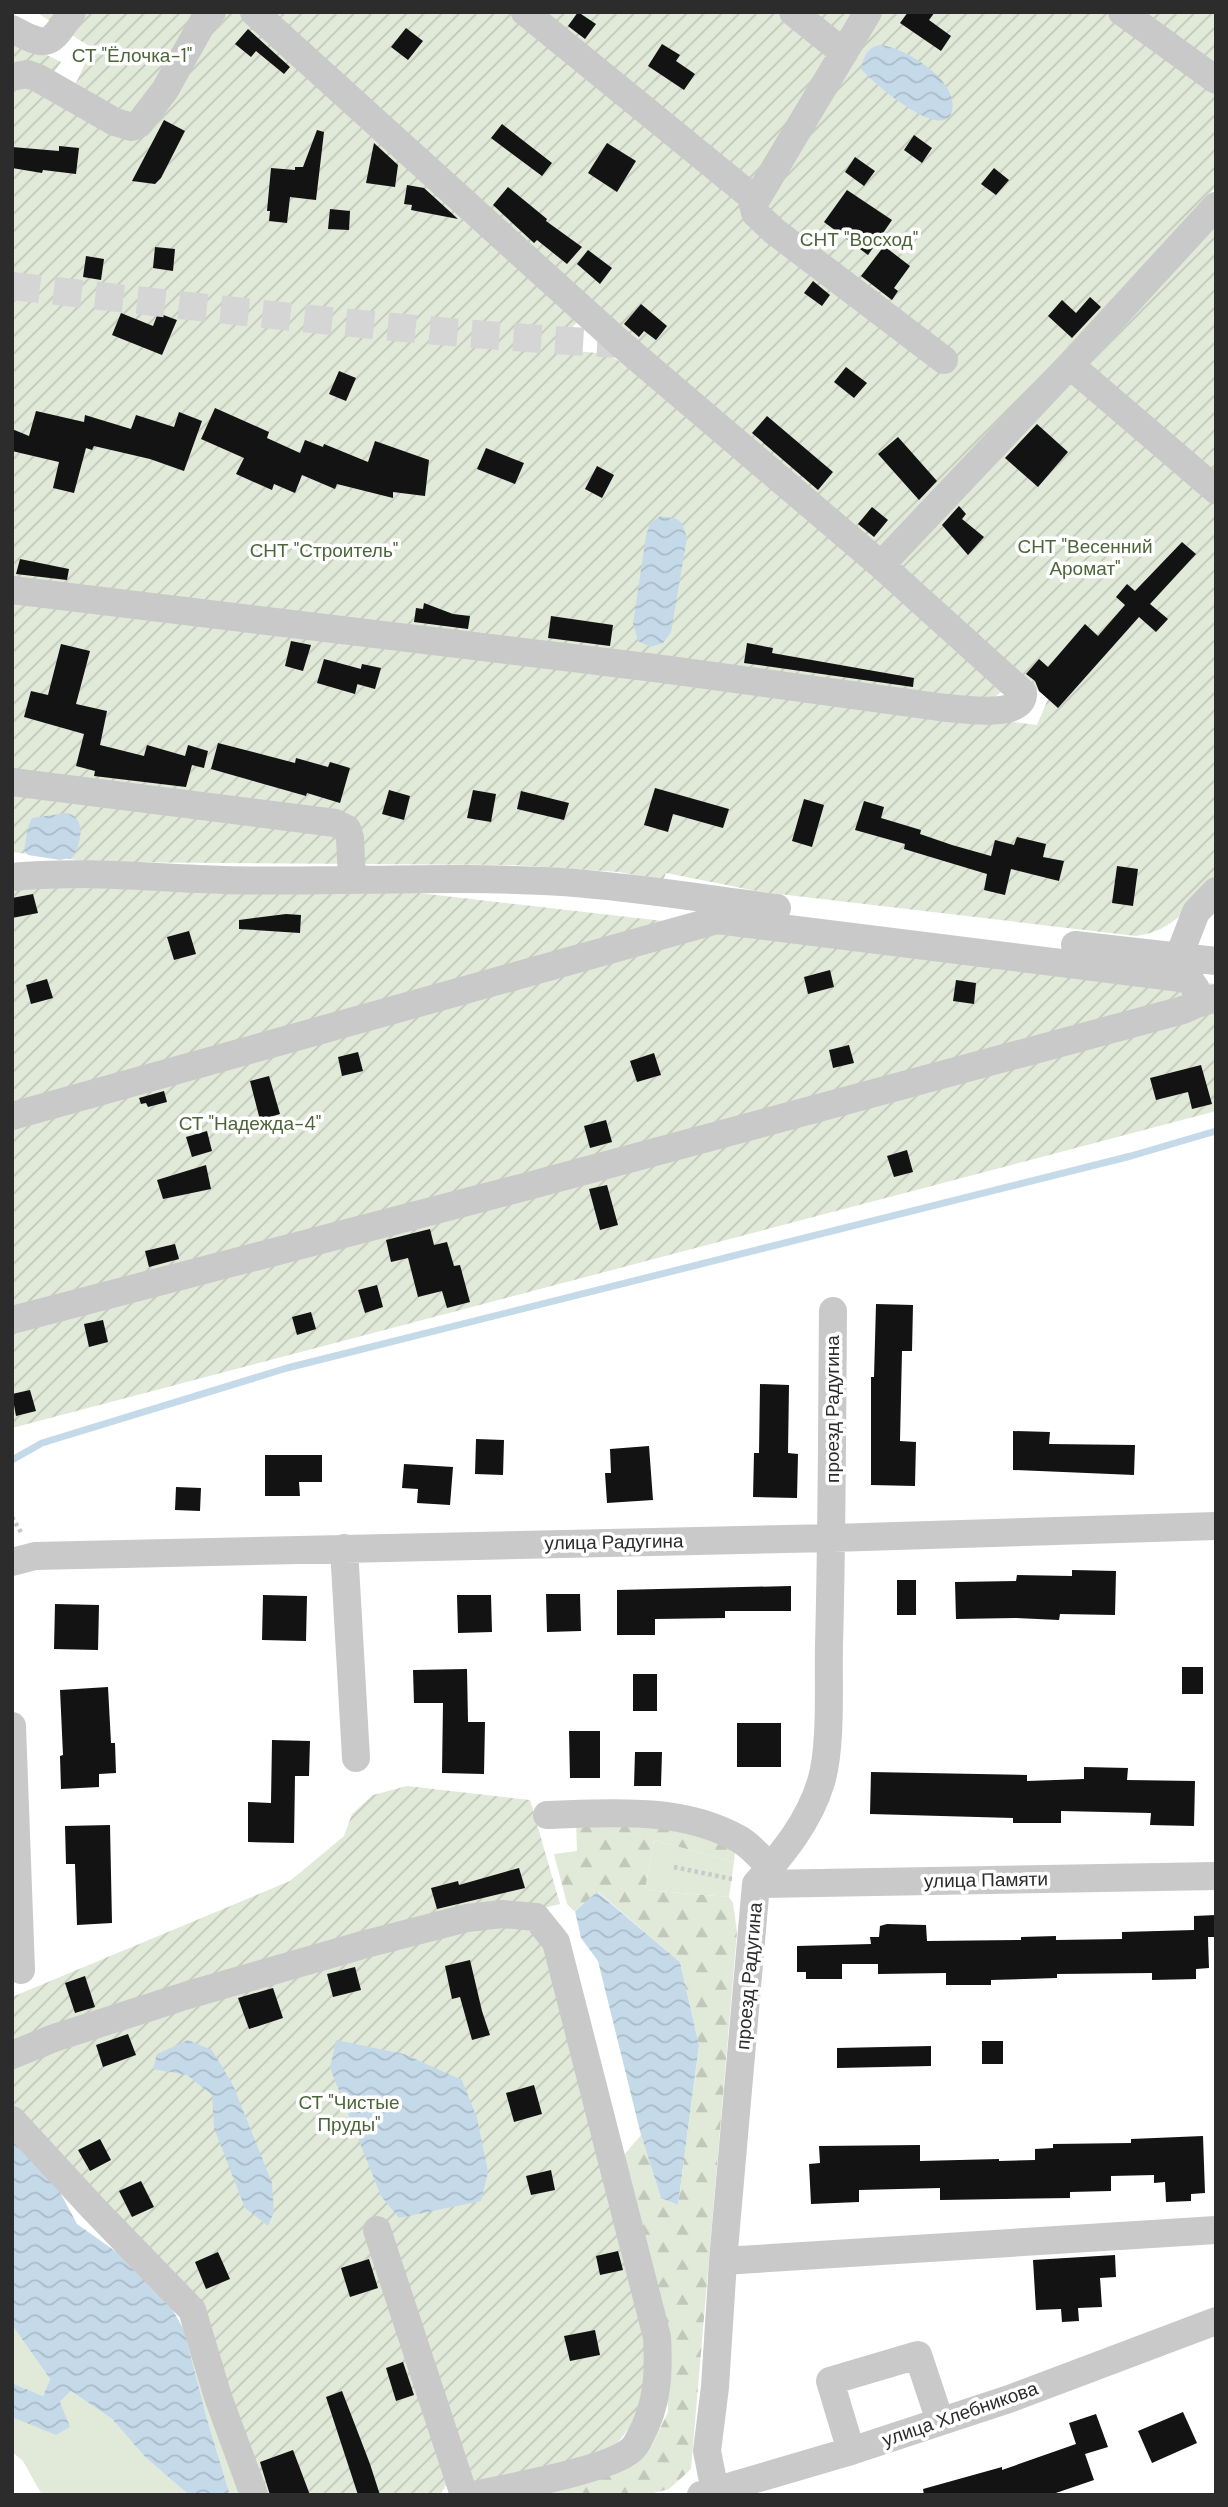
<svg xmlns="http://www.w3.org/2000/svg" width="1228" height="2507" font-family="'DM Sans',sans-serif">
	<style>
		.grass { fill: #e1e9d9 }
		.forest { fill: url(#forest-firs) }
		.garden { fill: url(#garden-furrows) }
		.water { fill: url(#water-waves) }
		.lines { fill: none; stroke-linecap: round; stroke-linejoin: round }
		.stream { stroke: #c5dae9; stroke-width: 7 }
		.building { fill: #131313 }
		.minor-tunnel { stroke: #d5d5d5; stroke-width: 28; stroke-dasharray: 28 14; stroke-linecap: butt }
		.path { stroke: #c9c9c9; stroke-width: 4.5; stroke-dasharray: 3.5 3.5; stroke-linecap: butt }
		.minor { stroke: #c9c9c9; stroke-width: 28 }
		.labels { text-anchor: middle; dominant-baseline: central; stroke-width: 7; stroke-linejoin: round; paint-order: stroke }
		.park-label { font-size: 19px; fill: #4d653b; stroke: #fff }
		.street-label { font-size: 19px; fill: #2c2c2c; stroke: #fff }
	</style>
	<defs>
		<pattern id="forest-firs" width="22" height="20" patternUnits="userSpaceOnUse" patternTransform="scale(1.75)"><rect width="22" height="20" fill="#e1e9d9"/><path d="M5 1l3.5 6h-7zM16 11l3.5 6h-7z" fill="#c1c8ba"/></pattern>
		<pattern id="garden-furrows" width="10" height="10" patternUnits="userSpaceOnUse" patternTransform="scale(1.75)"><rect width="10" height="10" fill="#e1e9d9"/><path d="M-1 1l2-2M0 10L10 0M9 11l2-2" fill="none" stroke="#c1c8ba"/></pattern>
		<pattern id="water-waves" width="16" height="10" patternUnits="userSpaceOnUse" patternTransform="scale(1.75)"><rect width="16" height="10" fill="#c5dae9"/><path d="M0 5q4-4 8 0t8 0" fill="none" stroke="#a9bbc8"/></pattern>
	</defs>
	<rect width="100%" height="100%" fill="#fff"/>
	<path class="grass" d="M 654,1840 L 734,1862 L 729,1897 L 645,1890 Z
		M 12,2325 L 50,2379 L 43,2396 L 12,2383 Z
		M 184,2330 L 247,2495 L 230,2495 L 207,2419 Z
		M 71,2391 L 112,2419 L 145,2457 L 189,2495 L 42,2495 L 23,2461 L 12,2452 L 12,2417 L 16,2418 L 60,2402 Z"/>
	<path class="forest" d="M 576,1820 L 691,1829 L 735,1852 L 734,1862 L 654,1840 L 645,1890 L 729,1897 L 733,1903 L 737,1932 L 691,2469 L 669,2489 L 646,2495 L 506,2495 L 627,2464 L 652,2445 L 668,2412 L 667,2356 L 618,2162 L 641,2135 L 661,2198 L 678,2205 L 699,2045 L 680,1962 L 598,1892 L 574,1911 L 567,1904 L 554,1854 L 577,1851 Z"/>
	<path class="garden" d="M 36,12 L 204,12 L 134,121 L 72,92 L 92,48 Z
		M 219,12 L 239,12 L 246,15 L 583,316 L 565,335 L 560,349 L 605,354 L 640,371 L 1005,689 L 983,706 L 983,718 L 1037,725 L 1048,699 L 896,566 L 1216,216 L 1216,879 C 1190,905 1174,931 1136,936 L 762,892 L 666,873 L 663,881 L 619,872 L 513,865 L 94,862 L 12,852 L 12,38 L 61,62 L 45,86 L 117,133 Z
		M 267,12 L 1111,12 L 1216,89 L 1216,187 L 882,550 L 648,359 Z
		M 1136,12 L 1216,12 L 1216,69 Z
		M 12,888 L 384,889 L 1216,984 L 1216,1111 L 12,1428 Z
		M 407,1786 L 530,1800 L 560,1904 L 543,1908 L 653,2359 L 644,2398 L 629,2428 L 616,2445 L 590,2462 L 470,2488 L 450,2479 L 440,2495 L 265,2495 L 197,2296 L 12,2106 L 12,1997 L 290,1881 L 344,1836 L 352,1814 L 373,1795 Z"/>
	<path class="water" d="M 879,45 C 904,46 964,83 951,114 C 939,140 871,81 861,69 C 863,57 867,48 879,45 Z
		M 661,516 L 677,519 L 682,523 L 687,538 L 671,632 L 663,643 L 650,647 L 638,641 L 633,623 L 646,536 L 650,523 Z
		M 67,813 C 87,818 81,843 73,857 L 60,860 L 28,855 L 24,850 L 28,827 L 32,818 Z
		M 597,1892 L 680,1962 L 699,2045 L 678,2205 L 661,2198 L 641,2135 L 598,1961 L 581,1938 L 575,1911 Z
		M 188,2040 L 212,2050 L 233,2085 L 272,2183 L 274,2212 L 268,2226 L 245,2208 L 214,2128 L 212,2095 L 187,2075 L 153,2069 L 157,2054 Z
		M 336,2040 L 404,2054 L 462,2080 L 477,2118 L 488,2172 L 481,2201 L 399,2218 L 381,2196 L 330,2068 Z
		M 12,2137 L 54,2181 L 77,2224 L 125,2258 L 161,2289 L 184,2330 L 207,2419 L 230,2495 L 189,2495 L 145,2457 L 112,2419 L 71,2391 L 60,2402 L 70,2427 L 56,2435 L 12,2417 L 12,2383 L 43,2396 L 50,2379 L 12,2325 Z"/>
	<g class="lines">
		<path class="stream" d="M 12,1460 L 42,1443 L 287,1368 L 1131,1156 L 1216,1131"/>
	</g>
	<path class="building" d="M 578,12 L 596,24 L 585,39 L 568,26 Z
		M 908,12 L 935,12 L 929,20 L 951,36 L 941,51 L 900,23 Z
		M 406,28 L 423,41 L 408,60 L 391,47 Z
		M 248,29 L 290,67 L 284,74 L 256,51 L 251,57 L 235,44 Z
		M 662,44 L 680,55 L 676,61 L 695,74 L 684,90 L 648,66 Z
		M 164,120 L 185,131 L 161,178 L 155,184 L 132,181 Z
		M 502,124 L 552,163 L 542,176 L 491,138 Z
		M 317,130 L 324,132 L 316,200 L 290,197 L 287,223 L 269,221 L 270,211 L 267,211 L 271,168 L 295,170 L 295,167 L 303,167 Z
		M 914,135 L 932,148 L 922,163 L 904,150 Z
		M 374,143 L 398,165 L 395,187 L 366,183 Z
		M 607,143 L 636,161 L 617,192 L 588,173 Z
		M 59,146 L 79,148 L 76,174 L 43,170 L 42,173 L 12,168 L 12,147 L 59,151 Z
		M 855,157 L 875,171 L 864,186 L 845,172 Z
		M 994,168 L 1009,180 L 996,195 L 981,184 Z
		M 407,185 L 424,188 L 458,219 L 411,210 L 412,205 L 404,204 Z
		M 508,187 L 547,219 L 546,221 L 582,247 L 567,264 L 537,240 L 534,243 L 493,205 Z
		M 847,190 L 892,220 L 868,255 L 824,222 Z
		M 330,209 L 350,211 L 349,230 L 328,229 Z
		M 884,246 L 910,266 L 894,288 L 898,291 L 892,300 L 861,276 Z
		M 155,247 L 175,249 L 173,271 L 153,268 Z
		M 588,250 L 612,268 L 600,284 L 577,264 Z
		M 86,256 L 104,259 L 101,280 L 83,277 Z
		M 813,281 L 830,295 L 822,306 L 804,293 Z
		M 1090,297 L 1101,307 L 1072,338 L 1048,316 L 1062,300 L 1076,313 Z
		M 641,304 L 667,326 L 656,340 L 644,331 L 639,337 L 624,324 Z
		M 121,313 L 153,326 L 158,313 L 177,320 L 162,355 L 112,335 Z
		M 846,367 L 867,383 L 854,398 L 834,382 Z
		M 339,371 L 356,378 L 346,401 L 329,394 Z
		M 215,408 L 269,432 L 267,438 L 300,453 L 305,440 L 323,447 L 324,444 L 368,462 L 375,441 L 429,460 L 425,496 L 393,492 L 393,498 L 337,484 L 335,489 L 302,475 L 295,493 L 274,484 L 272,490 L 236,474 L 244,458 L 201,439 Z
		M 36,411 L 84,422 L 85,415 L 131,429 L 136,415 L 174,427 L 179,412 L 202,421 L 184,471 L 150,459 L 94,446 L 92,450 L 86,448 L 74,493 L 53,488 L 59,462 L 12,451 L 12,429 L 29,436 Z
		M 767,416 L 833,472 L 818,490 L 752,433 Z
		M 1037,424 L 1068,452 L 1038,487 L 1005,458 Z
		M 898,437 L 937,481 L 919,500 L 878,454 Z
		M 486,448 L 524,463 L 515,484 L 477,469 Z
		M 597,466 L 614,475 L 602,498 L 585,489 Z
		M 959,506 L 966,514 L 962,519 L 984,537 L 968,555 L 942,525 Z
		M 872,507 L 888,520 L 874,537 L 858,524 Z
		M 1182,542 L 1196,554 L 1150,604 L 1168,619 L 1156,632 L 1139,617 L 1058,708 L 1039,691 L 1035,681 L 1026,674 L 1039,659 L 1048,667 L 1085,624 L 1098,636 L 1125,605 L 1116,597 L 1127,584 L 1135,591 Z
		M 20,559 L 69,569 L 67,580 L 16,574 Z
		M 424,603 L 453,614 L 470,616 L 468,629 L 414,622 L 416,608 L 423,609 Z
		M 551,616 L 613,625 L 610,646 L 548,638 Z
		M 291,641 L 311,645 L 303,671 L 285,666 Z
		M 747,643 L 773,648 L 772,653 L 914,678 L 913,687 L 744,663 Z
		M 61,644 L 90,651 L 76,704 L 107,711 L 100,745 L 144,756 L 147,745 L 185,756 L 188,745 L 208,751 L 204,768 L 192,765 L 186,787 L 94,776 L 95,771 L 76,766 L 84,734 L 24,717 L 31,691 L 48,695 Z
		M 324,659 L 361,669 L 355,694 L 317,683 Z
		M 362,664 L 381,668 L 375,689 L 357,684 Z
		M 218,743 L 295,763 L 296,758 L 328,767 L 330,762 L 350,768 L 340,803 L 307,793 L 306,796 L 211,769 Z
		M 655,788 L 729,809 L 723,828 L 673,814 L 668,832 L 644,825 Z
		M 389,790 L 410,796 L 404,820 L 382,814 Z
		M 473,790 L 496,794 L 491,822 L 467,818 Z
		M 521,791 L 569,803 L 564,820 L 517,809 Z
		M 804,799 L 824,805 L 812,847 L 792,841 Z
		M 864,801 L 884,807 L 881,818 L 921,830 L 920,834 L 952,845 L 991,856 L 995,840 L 1014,845 L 1017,837 L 1046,844 L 1043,857 L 1064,861 L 1059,881 L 1011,869 L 1005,895 L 984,890 L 987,874 L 904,849 L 905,844 L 855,830 Z
		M 1117,866 L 1138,869 L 1133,906 L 1112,903 Z
		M 33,894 L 38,913 L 12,918 L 12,898 Z
		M 286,914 L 301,915 L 300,933 L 239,929 L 239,920 Z
		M 189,931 L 196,954 L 174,960 L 167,937 Z
		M 830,970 L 834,987 L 808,994 L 804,977 Z
		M 47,979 L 53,998 L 31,1004 L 26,985 Z
		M 956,980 L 976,983 L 974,1004 L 953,1001 Z
		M 849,1045 L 854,1063 L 833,1068 L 829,1050 Z
		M 358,1052 L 363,1071 L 342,1076 L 338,1057 Z
		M 654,1053 L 661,1075 L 637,1082 L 630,1061 Z
		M 1201,1065 L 1212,1104 L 1192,1109 L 1188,1092 L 1156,1100 L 1150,1078 Z
		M 269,1076 L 280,1114 L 260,1120 L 250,1081 Z
		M 164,1091 L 167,1102 L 148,1107 L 146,1103 L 141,1104 L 139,1098 Z
		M 606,1120 L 612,1142 L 590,1148 L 584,1126 Z
		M 207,1131 L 212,1151 L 192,1157 L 186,1137 Z
		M 907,1150 L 913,1172 L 894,1177 L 887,1156 Z
		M 206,1165 L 211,1189 L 163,1199 L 157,1180 Z
		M 607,1185 L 618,1225 L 600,1230 L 589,1189 Z
		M 430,1229 L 434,1245 L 447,1242 L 454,1266 L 460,1265 L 470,1302 L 447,1308 L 442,1291 L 418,1297 L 408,1258 L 391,1262 L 386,1240 Z
		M 175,1244 L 179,1259 L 149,1267 L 145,1251 Z
		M 377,1285 L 383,1307 L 365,1313 L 358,1290 Z
		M 876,1304 L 913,1305 L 912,1351 L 902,1351 L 900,1441 L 916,1442 L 915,1486 L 871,1485 L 871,1377 L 874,1377 Z
		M 311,1312 L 316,1329 L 297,1335 L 292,1317 Z
		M 103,1320 L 108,1342 L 89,1347 L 84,1324 Z
		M 760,1384 L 789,1385 L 788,1453 L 798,1454 L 797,1498 L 753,1497 L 754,1453 L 759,1453 Z
		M 30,1390 L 36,1411 L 16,1416 L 12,1394 Z
		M 1013,1431 L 1050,1432 L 1049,1444 L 1135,1445 L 1134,1475 L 1013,1470 Z
		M 476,1439 L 504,1440 L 503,1475 L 475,1474 Z
		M 649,1446 L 653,1500 L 607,1503 L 605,1473 L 611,1473 L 610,1449 Z
		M 265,1455 L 322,1455 L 322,1482 L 299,1482 L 300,1496 L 265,1496 Z
		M 404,1464 L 453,1467 L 450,1505 L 417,1503 L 418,1489 L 402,1488 Z
		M 176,1487 L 201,1488 L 200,1511 L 175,1510 Z
		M 1072,1570 L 1116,1571 L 1115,1615 L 1060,1614 L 1059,1620 L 1016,1618 L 956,1619 L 955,1582 L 1016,1581 L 1017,1575 L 1072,1576 Z
		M 897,1580 L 916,1580 L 916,1615 L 897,1615 Z
		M 791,1586 L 791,1611 L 725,1611 L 725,1618 L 655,1619 L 655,1635 L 617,1635 L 617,1590 Z
		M 546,1594 L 580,1594 L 581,1631 L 547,1632 Z
		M 263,1595 L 307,1596 L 306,1641 L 262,1640 Z
		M 457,1595 L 491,1595 L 492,1632 L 458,1633 Z
		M 55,1604 L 99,1605 L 98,1650 L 54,1649 Z
		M 1182,1667 L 1203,1667 L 1203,1694 L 1182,1694 Z
		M 467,1669 L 468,1722 L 485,1722 L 484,1774 L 442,1773 L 443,1703 L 414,1703 L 413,1670 Z
		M 633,1674 L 657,1674 L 657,1711 L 633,1711 Z
		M 108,1687 L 111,1743 L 115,1743 L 116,1773 L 99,1774 L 99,1787 L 61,1789 L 60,1756 L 63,1755 L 60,1690 Z
		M 737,1723 L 781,1723 L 781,1767 L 737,1767 Z
		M 569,1731 L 600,1731 L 600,1778 L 570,1778 Z
		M 272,1740 L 310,1741 L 309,1776 L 295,1776 L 294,1843 L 248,1842 L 248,1802 L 271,1803 Z
		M 635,1752 L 662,1752 L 661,1786 L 634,1786 Z
		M 1084,1767 L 1128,1768 L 1127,1780 L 1195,1781 L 1194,1826 L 1150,1825 L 1151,1813 L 1061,1811 L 1061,1823 L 1013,1823 L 1013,1818 L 870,1814 L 871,1772 L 1027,1775 L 1027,1781 L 1084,1779 Z
		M 110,1825 L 112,1923 L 77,1925 L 75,1864 L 66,1864 L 65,1826 Z
		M 519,1868 L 525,1888 L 437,1909 L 431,1888 L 458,1881 L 459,1885 Z
		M 1216,1915 L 1216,1937 L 1208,1937 L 1209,1968 L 1196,1969 L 1196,1979 L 1152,1980 L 1152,1973 L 1057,1974 L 1057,1978 L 991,1980 L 991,1985 L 946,1985 L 946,1973 L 878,1974 L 878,1964 L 842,1964 L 842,1979 L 806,1979 L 806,1972 L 797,1972 L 797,1946 L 871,1944 L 870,1937 L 879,1937 L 880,1926 L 887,1924 L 926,1925 L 927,1941 L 1021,1940 L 1021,1937 L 1056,1936 L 1056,1940 L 1122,1939 L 1122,1932 L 1194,1930 L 1194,1916 Z
		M 470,1960 L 482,2011 L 490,2035 L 472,2040 L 460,1997 L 452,1999 L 445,1966 Z
		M 355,1967 L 361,1990 L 333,1997 L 327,1974 Z
		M 85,1976 L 95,2007 L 75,2013 L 65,1983 Z
		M 273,1988 L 283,2018 L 249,2029 L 238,1998 Z
		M 128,2034 L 136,2055 L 103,2067 L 96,2045 Z
		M 982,2041 L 1003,2041 L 1003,2064 L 982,2064 Z
		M 931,2046 L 931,2066 L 837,2068 L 837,2048 Z
		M 534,2085 L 542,2114 L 514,2122 L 506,2093 Z
		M 1203,2136 L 1205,2193 L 1191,2194 L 1191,2201 L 1166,2202 L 1165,2182 L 1154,2183 L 1154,2175 L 1111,2176 L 1111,2191 L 1070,2192 L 1070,2198 L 940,2200 L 940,2188 L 859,2190 L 859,2202 L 811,2204 L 809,2164 L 820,2163 L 819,2146 L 920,2145 L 920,2161 L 999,2159 L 999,2161 L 1035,2160 L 1035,2149 L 1053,2148 L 1053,2144 L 1131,2143 L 1131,2139 Z
		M 100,2139 L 111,2160 L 90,2171 L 78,2150 Z
		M 551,2170 L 555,2190 L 531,2195 L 526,2176 Z
		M 141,2181 L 154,2207 L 132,2217 L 119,2191 Z
		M 618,2251 L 623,2270 L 600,2275 L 596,2256 Z
		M 218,2252 L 230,2279 L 206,2289 L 195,2262 Z
		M 1115,2255 L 1116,2277 L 1100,2278 L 1102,2307 L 1078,2308 L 1079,2321 L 1062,2322 L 1061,2309 L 1036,2310 L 1033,2260 Z
		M 369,2259 L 378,2288 L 350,2297 L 341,2268 Z
		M 595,2330 L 600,2355 L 570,2361 L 564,2336 Z
		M 403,2362 L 414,2395 L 396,2401 L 386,2368 Z
		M 342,2391 L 370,2464 L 380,2495 L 358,2495 L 326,2397 Z
		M 1183,2412 L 1197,2443 L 1152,2463 L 1138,2431 Z
		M 1096,2414 L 1108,2447 L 1085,2454 L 1094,2480 L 1050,2495 L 924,2495 L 923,2489 L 1002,2467 L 1002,2470 L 1076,2444 L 1069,2423 Z
		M 293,2450 L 310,2495 L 270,2495 L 260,2462 Z"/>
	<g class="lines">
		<path class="minor-tunnel" d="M 12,286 C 215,309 418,333 621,344"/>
		<path class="path" d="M 12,1517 L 22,1534
			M 674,1867 L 732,1879"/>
		<path class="minor" d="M 525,12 L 752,197 L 755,213 L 774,231 L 944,360
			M 793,12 L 844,53
			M 1122,12 L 1216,80
			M 12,29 C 49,49 50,45 72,12
			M 12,77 L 27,74 L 38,78 L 115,122 L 132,127 L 139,124 L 165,90 L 203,22 L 212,12
			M 753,205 L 868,12
			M 1070,365 L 1216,490
			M 881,565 L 1070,365 L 1216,206
			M 12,590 L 655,668 L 946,708 C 964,709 1024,719 1023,693 L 881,565 L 621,344 L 254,12
			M 12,782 L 335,823 L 347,829 L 350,838 L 352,878
			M 12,877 C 83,870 153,878 224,880 C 336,883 450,875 562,882 C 635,887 706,899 777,908
			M 1075,945 L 1216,961
			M 1179,956 L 1196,912 L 1216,891
			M 12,1116 L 717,920 L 1173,977 L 1190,980 L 1196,989 L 1196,1004
			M 12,1320 L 532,1185 L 1183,1010 L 1196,1004 L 1216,998
			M 344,1548 L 356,1758
			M 12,1562 L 35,1556 L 832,1538 L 1216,1526
			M 12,1726 L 21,1970
			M 547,1815 C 610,1813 681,1806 739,1839 C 750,1845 761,1858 771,1868
			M 756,1884 L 1216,1876
			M 12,2055 L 54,2038 L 188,1995 L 366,1944 L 467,1918 L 502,1914 L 536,1917 L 556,1942 L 657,2337 C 659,2373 658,2404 640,2437 C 638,2441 635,2447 631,2450 C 609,2470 509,2487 475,2495
			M 12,2120 L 94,2209 L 192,2310 L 218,2397 L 254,2495
			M 377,2230 L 464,2495
			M 723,2261 L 1216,2230
			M 851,2451 L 830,2381 L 918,2355 L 940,2421
			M 715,2491 L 707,2451 L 715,2387 L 723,2261 L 756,1884 C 783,1853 809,1822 821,1782 C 832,1745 828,1684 829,1645 C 832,1533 832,1422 833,1311
			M 701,2495 L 851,2451 L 1009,2399 L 1216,2321"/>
	</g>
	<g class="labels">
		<g class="park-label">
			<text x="132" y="55">СТ "Ёлочка-1"</text>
			<text x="859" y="239">СНТ "Восход"</text>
			<text x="1085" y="546">СНТ "Весенний<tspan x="1085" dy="22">Аромат"</tspan></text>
			<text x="324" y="550">СНТ "Строитель"</text>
			<text x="250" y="1123">СТ "Надежда-4"</text>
			<text x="349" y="2102">СТ "Чистые<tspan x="349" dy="22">Пруды"</tspan></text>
		</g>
		<g class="street-label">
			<text transform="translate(832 1409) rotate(-90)">проезд Радугина</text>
			<text transform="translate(614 1542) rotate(-1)">улица Радугина</text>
			<text transform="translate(986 1880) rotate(-1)">улица Памяти</text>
			<text transform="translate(749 1976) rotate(-85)">проезд Радугина</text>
			<text transform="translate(960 2414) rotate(-19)">улица Хлебникова</text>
		</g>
	</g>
	<rect width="1228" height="2507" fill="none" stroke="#2c2c2c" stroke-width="28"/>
</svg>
